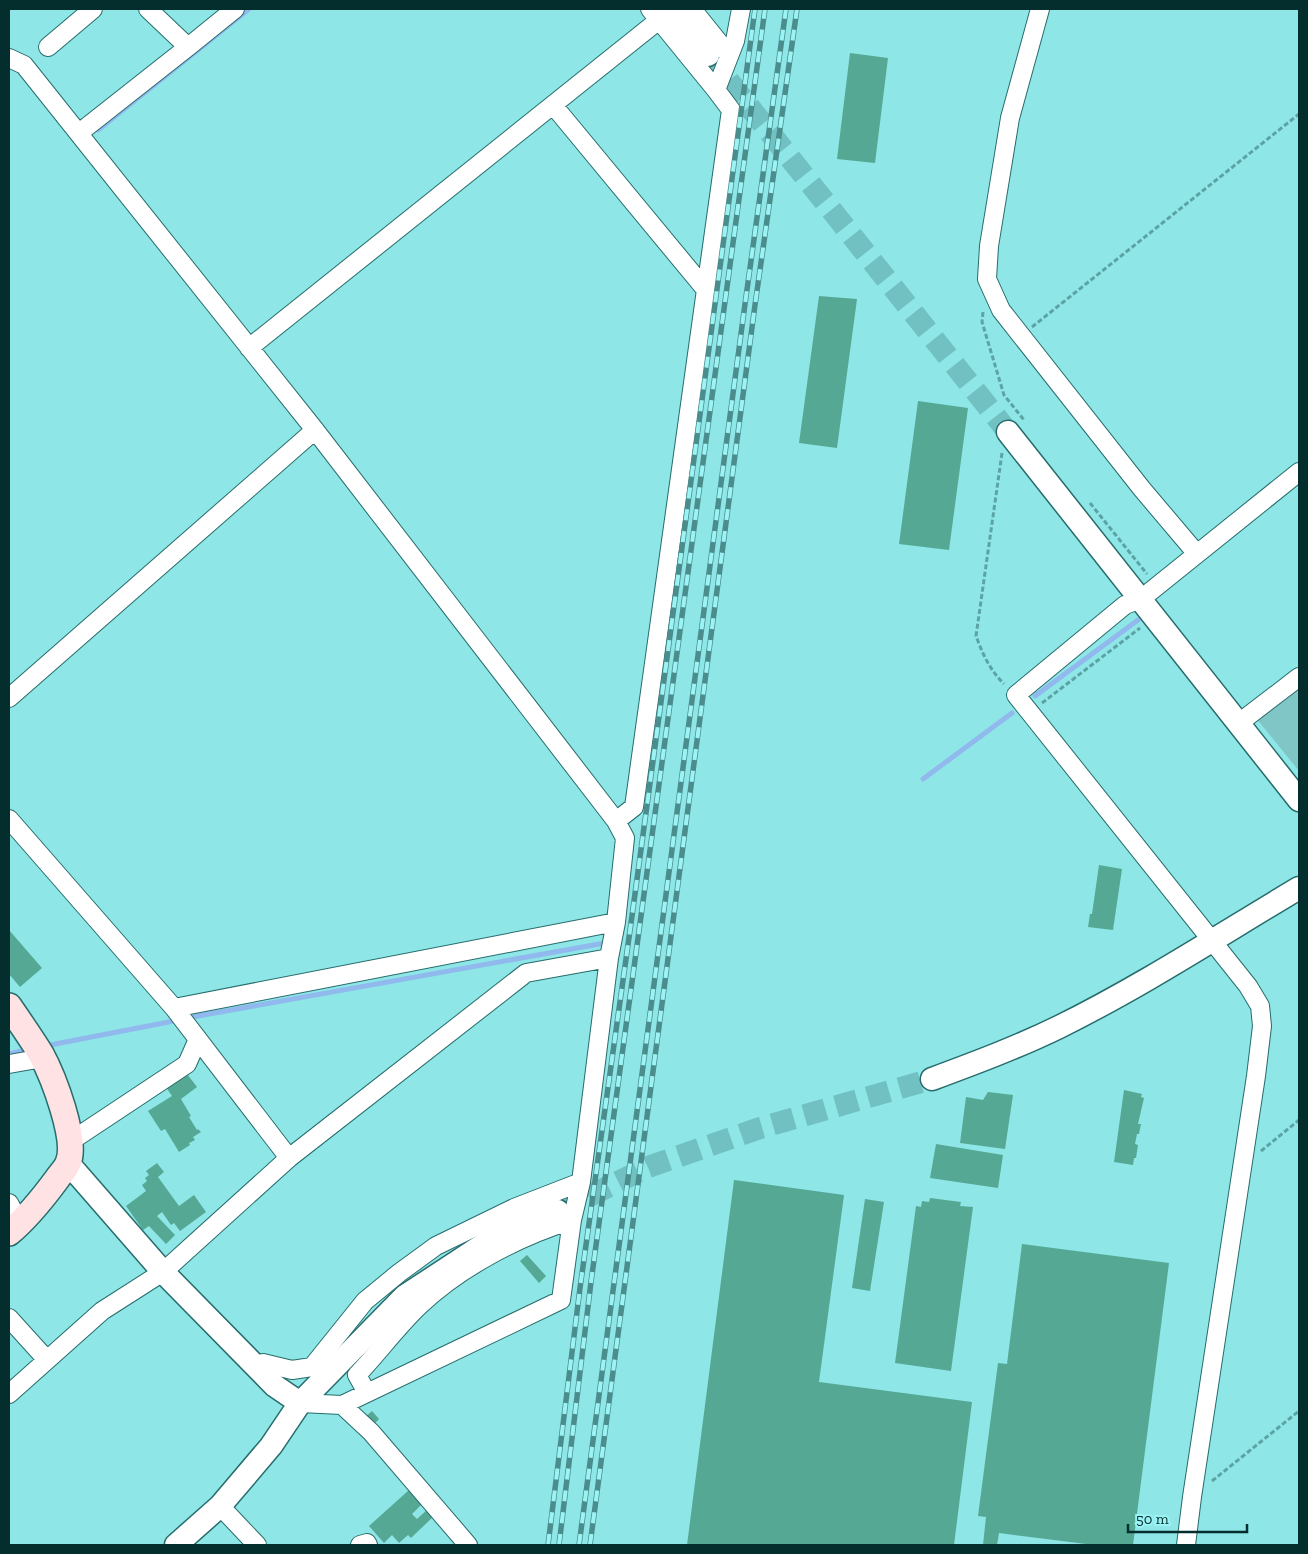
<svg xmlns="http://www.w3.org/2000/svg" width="1308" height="1554" font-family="'Zilla Slab',serif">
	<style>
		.green { fill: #81c6c6 }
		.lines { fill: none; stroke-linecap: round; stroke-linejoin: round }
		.stream { stroke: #91b9ed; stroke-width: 5 }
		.building { fill: #55a894 }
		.tertiary-tunnel { stroke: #72c1c2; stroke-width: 22; stroke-dasharray: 22 11; stroke-linecap: butt }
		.minor-casing { stroke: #276c6c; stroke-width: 20 }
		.tertiary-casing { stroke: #276c6c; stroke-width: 25 }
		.secondary-casing { stroke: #276c6c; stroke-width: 28 }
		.path { stroke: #5ca4a4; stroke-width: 3; stroke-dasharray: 5 2.5; stroke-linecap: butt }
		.minor { stroke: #fff; stroke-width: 18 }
		.tertiary { stroke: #fff; stroke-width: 22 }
		.secondary { stroke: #ffe2e4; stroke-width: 25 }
		.rail-casing { stroke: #4b8c8d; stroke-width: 5.5 }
		.rail { stroke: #9bf3f4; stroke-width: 4; stroke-dasharray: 11; stroke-linecap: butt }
	</style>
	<rect width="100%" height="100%" fill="#8ee6e7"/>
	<path class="green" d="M 1299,673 L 1299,771 L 1248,708 Z"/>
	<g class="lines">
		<path class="stream" d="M 98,130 L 249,9
			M 1035,696 L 1138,620
			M 923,779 L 1012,713
			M 187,1018 L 605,943
			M 45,1046 L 179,1020
			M 9,1054 L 29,1049"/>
	</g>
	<path class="building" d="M 850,53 L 888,58 L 875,163 L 837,159 Z
		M 819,296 L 857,299 L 837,448 L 799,443 Z
		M 918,401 L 968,408 L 949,550 L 899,544 Z
		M 1099,865 L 1122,869 L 1113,930 L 1088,927 L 1090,914 L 1092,914 Z
		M 9,930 L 42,968 L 20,987 L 9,974 Z
		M 184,1070 L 197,1087 L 181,1099 L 191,1116 L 189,1117 L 197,1130 L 198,1129 L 201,1132 L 193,1137 L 195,1140 L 189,1143 L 190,1145 L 179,1152 L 165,1129 L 161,1131 L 148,1111 L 172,1096 L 164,1084 Z
		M 1124,1090 L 1142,1094 L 1141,1097 L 1144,1098 L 1138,1124 L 1141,1124 L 1139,1134 L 1137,1134 L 1135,1144 L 1138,1145 L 1136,1158 L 1134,1158 L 1133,1165 L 1114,1162 Z
		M 988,1092 L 1013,1095 L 1005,1149 L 960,1143 L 966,1097 L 983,1100 Z
		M 936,1144 L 1003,1155 L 998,1188 L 930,1178 Z
		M 157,1163 L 164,1172 L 158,1177 L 179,1206 L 194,1195 L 206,1212 L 180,1231 L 174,1223 L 171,1225 L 162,1212 L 157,1216 L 175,1235 L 166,1244 L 149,1226 L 143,1230 L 126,1206 L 146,1191 L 142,1185 L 147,1181 L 145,1178 L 149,1175 L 146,1171 Z
		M 734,1180 L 844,1195 L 819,1382 L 972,1402 L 954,1545 L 687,1545 Z
		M 930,1198 L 961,1202 L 960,1206 L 973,1207 L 951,1371 L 895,1363 L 916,1206 L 921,1207 L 922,1201 L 929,1202 Z
		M 865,1199 L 884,1202 L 870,1291 L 852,1288 Z
		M 1022,1244 L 1169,1263 L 1133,1545 L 1094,1545 L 999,1533 L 997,1545 L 983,1545 L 986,1517 L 978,1516 L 998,1363 L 1007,1364 Z
		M 527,1255 L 546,1276 L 539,1283 L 520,1261 Z
		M 372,1411 L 379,1419 L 372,1426 L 364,1418 Z
		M 409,1490 L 422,1504 L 412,1514 L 417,1519 L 428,1509 L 434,1516 L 411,1538 L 408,1535 L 399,1543 L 392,1535 L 384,1543 L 369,1526 Z"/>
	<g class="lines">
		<path class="tertiary-tunnel" d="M 708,55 L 1008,432
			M 559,1211 L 648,1167 L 760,1128 L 932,1079"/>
		<defs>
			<path id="minor" d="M 148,9 L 188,47 L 235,9
				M 650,9 L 716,90 L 735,41 L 741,9
				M 692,9 L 729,55
				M 1040,9 L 1010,118 L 989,246 L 987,279 L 1001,310 L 1142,489 L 1197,554
				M 48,47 L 93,9
				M 9,58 L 24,65 L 315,430 L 616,821 L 625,838 L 616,922 L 609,958 L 581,1182 L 572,1220
				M 553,105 L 706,290
				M 79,133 L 188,47
				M 249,348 L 659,20
				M 9,698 L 315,430
				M 1239,723 L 1299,677
				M 9,819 L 174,1008 L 616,922
				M 616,821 L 634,807 L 731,110 L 716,90
				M 174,1008 L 289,1158
				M 9,1064 L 43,1058
				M 71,1141 L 187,1064 L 198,1039
				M 9,1203 L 20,1224
				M 9,1318 L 47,1360
				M 257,1368 L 263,1363 L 292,1370 L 312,1367 L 365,1301 L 399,1273 L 436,1246 L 514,1208 L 581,1182
				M 9,1394 L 102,1311 L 163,1272 L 289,1158 L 526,973 L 609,958
				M 300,1403 L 342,1405 L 367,1393 L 561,1300 L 572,1220 C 518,1237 460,1267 419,1306 C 397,1327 378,1353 357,1375 L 367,1393
				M 342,1405 L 371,1432 L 468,1545
				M 220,1506 L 257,1545
				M 360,1545 L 367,1543 L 368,1545
				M 1186,1545 L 1192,1497 L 1256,1076 L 1262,1026 L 1260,1006 L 1248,986 L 1016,695 L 1125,605 L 1141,599 L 1299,472"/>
			<path id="tertiary" d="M 671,9 L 708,55
				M 1008,432 L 1299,800
				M 932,1079 C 975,1063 1018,1047 1059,1027 C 1142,986 1220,935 1299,888
				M 68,1163 L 163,1272 L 275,1386 L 300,1403
				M 176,1545 L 220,1506 L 271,1446 L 300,1403 L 405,1296 L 498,1235 L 558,1211"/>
			<path id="secondary" d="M 9,1006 C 20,1022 31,1038 41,1054 C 53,1076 78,1140 68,1163 C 66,1169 60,1174 57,1179 C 43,1198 27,1218 9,1233"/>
		</defs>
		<use href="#minor" class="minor-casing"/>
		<use href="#tertiary" class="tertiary-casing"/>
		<use href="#secondary" class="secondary-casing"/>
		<path class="path" d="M 983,312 L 982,322 L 1004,395 L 1024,420
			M 1032,327 L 1299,114
			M 1002,453 L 976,636 C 983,655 990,670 1004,684
			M 1090,503 L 1147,574
			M 1042,703 L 1140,628
			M 1261,1151 L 1299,1120
			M 1212,1481 L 1299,1411"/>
		<use href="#minor" class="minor"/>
		<use href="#tertiary" class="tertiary"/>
		<use href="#secondary" class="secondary"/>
		<defs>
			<path id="rail" d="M 548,1545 L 580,1288 L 632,916 L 755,9
				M 559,1545 L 591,1282 L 765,9
				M 579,1545 L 745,304 L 786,9
				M 590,1545 L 755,305 L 797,9"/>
		</defs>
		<use href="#rail" class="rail-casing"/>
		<use href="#rail" class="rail"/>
	</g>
	<rect width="1308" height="1554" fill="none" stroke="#042d2d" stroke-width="20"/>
	<path d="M1128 1524v8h119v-8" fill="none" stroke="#042d2d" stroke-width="2.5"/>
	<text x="1136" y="1524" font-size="15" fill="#042d2d" stroke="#9bf3f4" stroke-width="4" paint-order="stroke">50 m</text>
</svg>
